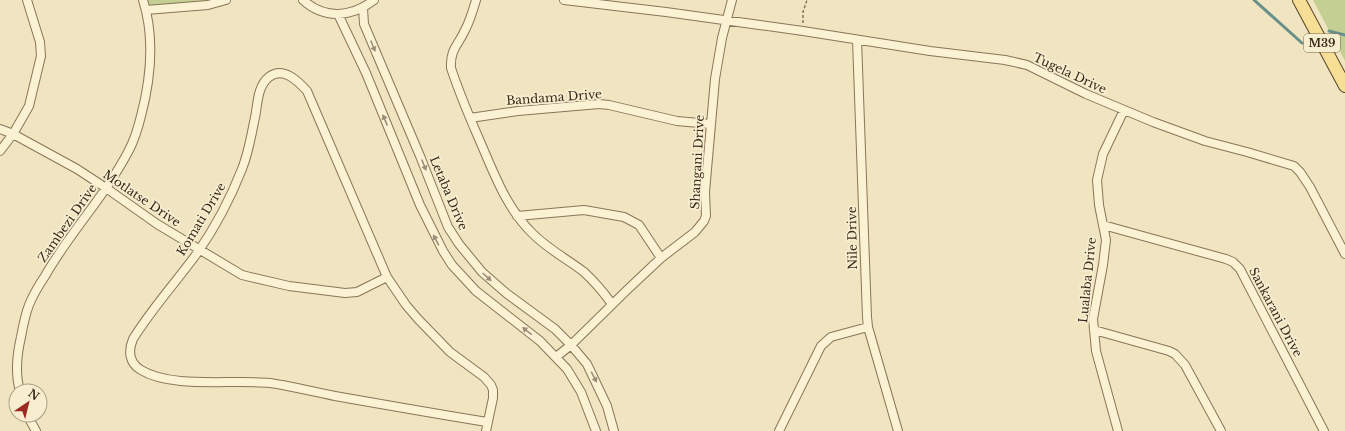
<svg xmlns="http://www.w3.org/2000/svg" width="1345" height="431" font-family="'Libre Baskerville',serif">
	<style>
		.green { fill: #c4cf93 }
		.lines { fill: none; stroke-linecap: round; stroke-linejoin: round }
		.stream { stroke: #699189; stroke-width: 3 }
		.street-casing { stroke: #8a7557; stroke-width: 10 }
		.primary-casing { stroke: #58432b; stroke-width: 14 }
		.path { stroke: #8a7557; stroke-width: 1.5; stroke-dasharray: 3 2; stroke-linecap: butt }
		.street { stroke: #fbf1d3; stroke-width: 8 }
		.primary { stroke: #f6de94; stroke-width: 12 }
		.oneway { fill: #9a8e78 }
		.labels { text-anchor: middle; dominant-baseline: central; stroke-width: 3.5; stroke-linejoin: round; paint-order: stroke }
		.shield { fill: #f7eed0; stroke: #726652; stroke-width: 1 }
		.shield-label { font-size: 11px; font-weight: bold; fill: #392c1c }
		.street-label { font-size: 12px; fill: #392c1c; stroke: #f7eed0 }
	</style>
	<rect width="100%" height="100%" fill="#f0e5c0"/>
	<path class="green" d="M 143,0 L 226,0 L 146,10 Z
		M 1313,0 L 1345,0 L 1345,61 Z"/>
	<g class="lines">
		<path class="stream" d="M 1254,0 L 1302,43
			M 1329,31 L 1345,35"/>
		<defs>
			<path id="street" d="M 303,0 C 325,20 352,17 374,0
				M 476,0 C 473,10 470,21 465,30 C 458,46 450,49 451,68 C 459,92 469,116 479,139 C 494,173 506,208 533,234 C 548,249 567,259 584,272 C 595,282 604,293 612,304
				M 564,0 L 666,12 L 803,31 L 930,51 L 1005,60 L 1027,65 L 1086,94 L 1153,122 L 1205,141 L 1247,152 L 1294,166 L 1300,172 L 1310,187 L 1345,254
				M 363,8 L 364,24 L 420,156 L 448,227 L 459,244 L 482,272 L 506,293 L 555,329 L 571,345 L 587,364 L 607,406 L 614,431
				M 146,10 L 208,5 L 226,0
				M 338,14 L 366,73 L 420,205 L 443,251 L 452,265 L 476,291 L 540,341 L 567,369 L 581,392 L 596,431
				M 857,40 L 867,317 L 868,327 L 898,431
				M 470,118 L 518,111 L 599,104 L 609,105 L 677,121 L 710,124
				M 0,129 L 13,134 L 77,169 L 106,188 L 157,224 L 242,275 L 289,286 L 345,293 L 357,292 L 387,277
				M 0,151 L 13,134 L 29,106 L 41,56 L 40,42 L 27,0
				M 517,216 L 584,210 L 624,217 L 639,225 L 661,258
				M 1103,225 L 1226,259 L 1233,262 L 1240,269 L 1324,431
				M 1094,330 L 1169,351 L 1175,354 L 1185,365 L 1221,431
				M 556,357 L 571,345 L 627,290 L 661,258 L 695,232 L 704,221 L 706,216 L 705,192 L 715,79 L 722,38 L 732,0
				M 20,391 C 15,374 17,354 21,337 C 23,326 25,315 29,305 C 33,295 39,285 45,276 C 70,232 106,195 129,150 C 135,139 138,128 141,116 C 151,78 155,38 143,0
				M 27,415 L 36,431
				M 486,431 L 493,398 L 493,390 L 491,385 L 484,377 L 450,352 L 418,319 L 406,305 L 387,277 L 307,91 C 298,81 283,66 269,77 C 256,87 258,108 254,122 C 251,138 248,154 242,169 C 231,197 216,226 198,252 C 177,281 152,308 133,339 C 128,351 129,363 141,370 C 172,389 233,379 270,383 C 292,386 313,392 335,396 C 386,405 437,414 487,422
				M 779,431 L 821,346 L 831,337 L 868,327
				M 1118,431 L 1096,351 L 1093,319 L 1103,265 L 1106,240 L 1099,205 L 1097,180 L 1103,154 L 1124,110"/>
			<path id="primary" d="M 1299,0 L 1345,86"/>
		</defs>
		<use href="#street" class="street-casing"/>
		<use href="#primary" class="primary-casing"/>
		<path class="path" d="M 803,23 L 803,12 L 807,0"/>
		<use href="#street" class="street"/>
		<use href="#primary" class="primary"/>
	</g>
	<defs><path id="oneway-solid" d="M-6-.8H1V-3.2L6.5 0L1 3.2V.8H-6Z"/></defs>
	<g class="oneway">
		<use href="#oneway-solid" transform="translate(373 46) rotate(68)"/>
		<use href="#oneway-solid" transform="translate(385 120) rotate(-113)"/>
		<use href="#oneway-solid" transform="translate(424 165) rotate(68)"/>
		<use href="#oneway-solid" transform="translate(436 240) rotate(-118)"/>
		<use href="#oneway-solid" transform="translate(487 277) rotate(42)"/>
		<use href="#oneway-solid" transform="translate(527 331) rotate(-142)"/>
		<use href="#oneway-solid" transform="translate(594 377) rotate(62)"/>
	</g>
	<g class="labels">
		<rect class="shield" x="1304" y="34" width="36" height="18" rx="3"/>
		<g class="shield-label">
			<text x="1322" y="43">M39</text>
		</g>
		<g class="street-label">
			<text transform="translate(1070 73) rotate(25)">Tugela Drive</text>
			<text transform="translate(554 97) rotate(-4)">Bandama Drive</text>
			<text transform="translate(697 162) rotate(-87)">Shangani Drive</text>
			<text transform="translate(449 193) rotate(67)">Letaba Drive</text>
			<text transform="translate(142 198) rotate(34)">Motlatse Drive</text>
			<text transform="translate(201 219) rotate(-59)">Komati Drive</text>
			<text transform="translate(67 223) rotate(-55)">Zambezi Drive</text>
			<text transform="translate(852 238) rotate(-91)">Nile Drive</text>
			<text transform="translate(1087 280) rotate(-84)">Lualaba Drive</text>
			<text transform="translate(1276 312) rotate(62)">Sankarani Drive</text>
		</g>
	</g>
	<g transform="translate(28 403) rotate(35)"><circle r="19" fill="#f7eed0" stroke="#aba088"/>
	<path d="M0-3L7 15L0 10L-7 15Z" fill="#9d2923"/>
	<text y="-6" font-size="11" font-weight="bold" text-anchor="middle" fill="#392c1c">N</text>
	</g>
</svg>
